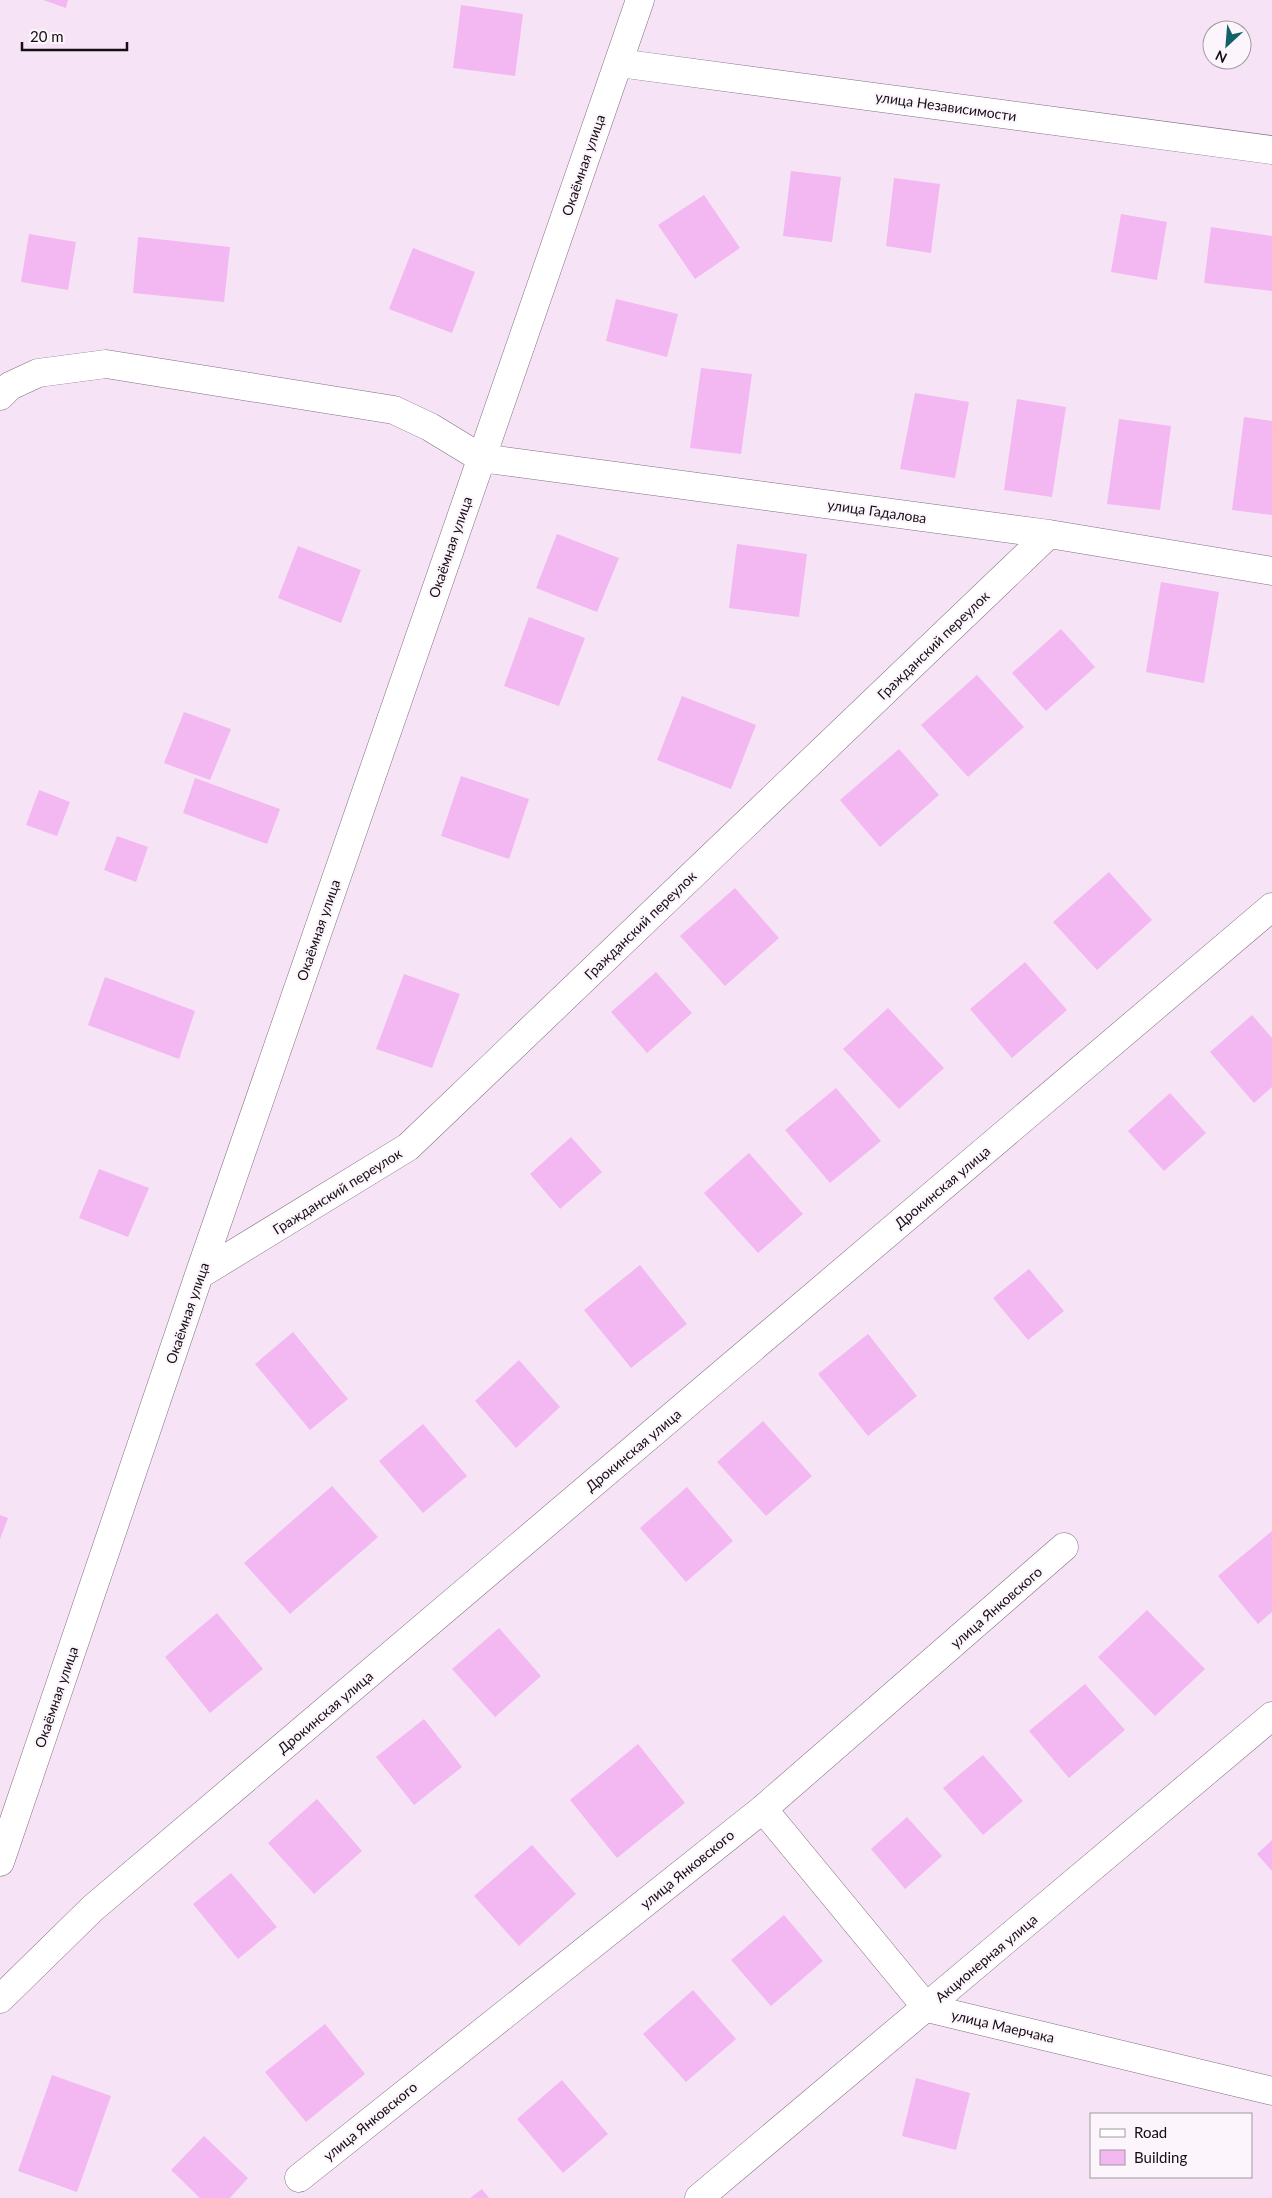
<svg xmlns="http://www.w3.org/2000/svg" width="1272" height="2198" font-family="Lato,sans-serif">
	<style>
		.building { fill: #f3b7f2 }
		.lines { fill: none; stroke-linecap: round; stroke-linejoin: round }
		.minor-casing { stroke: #806f80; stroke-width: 29 }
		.minor { stroke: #fff; stroke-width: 28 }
		.labels { text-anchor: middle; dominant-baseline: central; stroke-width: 4.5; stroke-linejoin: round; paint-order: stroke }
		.street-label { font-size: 14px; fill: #150e15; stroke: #fdf5fc }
	</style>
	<rect width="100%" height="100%" fill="#f7e3f6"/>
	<path class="building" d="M 43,0 L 68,0 L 66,8 Z
		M 461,5 L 523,14 L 515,76 L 453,68 Z
		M 791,171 L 841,177 L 832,242 L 783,236 Z
		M 894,178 L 940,184 L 931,253 L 886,246 Z
		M 704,195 L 740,248 L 695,279 L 658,225 Z
		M 1121,214 L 1167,222 L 1157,280 L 1111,272 Z
		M 1211,227 L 1272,236 L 1272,291 L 1204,283 Z
		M 29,234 L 76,242 L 68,290 L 21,282 Z
		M 138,237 L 230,247 L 224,302 L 133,293 Z
		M 413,248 L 475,272 L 452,333 L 389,309 Z
		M 616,299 L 678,314 L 667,357 L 606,341 Z
		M 701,368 L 752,374 L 741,454 L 690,448 Z
		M 915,393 L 969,402 L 955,478 L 900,469 Z
		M 1017,399 L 1066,407 L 1052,497 L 1004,490 Z
		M 1244,417 L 1272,421 L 1272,515 L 1232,510 Z
		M 1119,419 L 1171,426 L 1160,510 L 1107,504 Z
		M 557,534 L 619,558 L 597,612 L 536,588 Z
		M 737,544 L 807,554 L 799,617 L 729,608 Z
		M 298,546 L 361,570 L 341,623 L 278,598 Z
		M 1161,582 L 1219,592 L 1204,683 L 1146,672 Z
		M 529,617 L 585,638 L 559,706 L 504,686 Z
		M 1061,629 L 1095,667 L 1046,711 L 1012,673 Z
		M 977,675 L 1024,727 L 968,777 L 921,725 Z
		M 682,696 L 756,725 L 731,789 L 657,760 Z
		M 184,712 L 231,729 L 210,780 L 164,763 Z
		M 899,749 L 939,795 L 880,847 L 840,800 Z
		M 461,776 L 529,799 L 509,859 L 441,836 Z
		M 195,778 L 280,809 L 267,844 L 183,813 Z
		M 39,790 L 70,802 L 57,836 L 26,825 Z
		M 117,836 L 148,847 L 136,882 L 104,870 Z
		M 1109,872 L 1152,920 L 1097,970 L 1053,922 Z
		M 735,888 L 779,938 L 725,986 L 680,936 Z
		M 1025,962 L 1067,1010 L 1012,1058 L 970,1009 Z
		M 656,972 L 692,1013 L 647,1053 L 611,1012 Z
		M 404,974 L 460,994 L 432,1068 L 376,1049 Z
		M 105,977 L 195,1011 L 179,1059 L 88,1025 Z
		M 888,1008 L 944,1068 L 899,1109 L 843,1049 Z
		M 1252,1015 L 1272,1038 L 1272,1087 L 1254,1103 L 1210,1052 Z
		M 836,1088 L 881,1141 L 830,1183 L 785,1130 Z
		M 1170,1093 L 1206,1133 L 1164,1171 L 1128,1131 Z
		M 571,1137 L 602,1172 L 560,1209 L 530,1174 Z
		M 749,1153 L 803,1214 L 758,1253 L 704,1193 Z
		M 99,1169 L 149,1188 L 128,1237 L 79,1218 Z
		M 640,1265 L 687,1324 L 631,1368 L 584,1310 Z
		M 1029,1269 L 1064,1311 L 1028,1340 L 993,1298 Z
		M 293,1332 L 348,1399 L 310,1430 L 255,1364 Z
		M 868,1334 L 917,1396 L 868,1436 L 818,1374 Z
		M 519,1360 L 560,1407 L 516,1448 L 475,1401 Z
		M 763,1421 L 812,1476 L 766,1516 L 717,1462 Z
		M 423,1424 L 467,1476 L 423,1513 L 379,1461 Z
		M 332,1486 L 378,1537 L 290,1614 L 244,1563 Z
		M 687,1487 L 733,1541 L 686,1582 L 640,1528 Z
		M 0,1515 L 8,1518 L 0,1539 Z
		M 1272,1531 L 1272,1612 L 1258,1624 L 1218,1576 Z
		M 1147,1610 L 1205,1669 L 1155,1716 L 1098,1657 Z
		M 217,1613 L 263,1669 L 210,1713 L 165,1657 Z
		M 499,1628 L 541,1676 L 495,1717 L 452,1669 Z
		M 1085,1684 L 1125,1730 L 1069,1778 L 1029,1731 Z
		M 424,1719 L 462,1767 L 414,1805 L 376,1757 Z
		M 638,1744 L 685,1803 L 617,1858 L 570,1800 Z
		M 983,1755 L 1023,1801 L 983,1835 L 943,1788 Z
		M 317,1799 L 362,1851 L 314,1894 L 268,1843 Z
		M 907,1817 L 942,1856 L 905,1889 L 871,1849 Z
		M 1272,1840 L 1272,1871 L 1257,1854 Z
		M 532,1845 L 576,1894 L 519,1946 L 474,1896 Z
		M 231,1873 L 277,1927 L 238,1959 L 193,1904 Z
		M 784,1915 L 823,1961 L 771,2006 L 731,1960 Z
		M 693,1990 L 736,2039 L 686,2082 L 643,2034 Z
		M 325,2024 L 365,2074 L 306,2122 L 265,2072 Z
		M 52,2075 L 111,2096 L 77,2192 L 18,2171 Z
		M 916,2078 L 970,2093 L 956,2150 L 902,2136 Z
		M 562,2080 L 608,2134 L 563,2173 L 517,2119 Z
		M 204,2136 L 248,2178 L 230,2198 L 200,2198 L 171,2170 Z
		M 482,2189 L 489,2198 L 470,2198 Z"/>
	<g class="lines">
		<defs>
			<path id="minor" d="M 619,63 L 1272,150
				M 0,396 L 10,386 L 38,373 L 106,364 L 394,410 L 430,427 L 481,458 L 1049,534 L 1272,571
				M 199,1275 L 408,1147 L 1049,534
				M 763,1809 L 927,2008 L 1272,2091
				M 0,1862 L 199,1275 L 640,0
				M 0,1999 L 93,1908 L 1272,907
				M 299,2178 L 763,1809 L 1064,1547
				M 699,2198 L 1272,1716"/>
		</defs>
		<use href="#minor" class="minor-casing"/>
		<use href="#minor" class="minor"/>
	</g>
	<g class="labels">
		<g class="street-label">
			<text transform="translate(946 106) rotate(8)">улица Независимости</text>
			<text transform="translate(583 165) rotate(-71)">Окаёмная улица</text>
			<text transform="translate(877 511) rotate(8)">улица Гадалова</text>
			<text transform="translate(450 547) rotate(-71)">Окаёмная улица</text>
			<text transform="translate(933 645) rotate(-44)">Гражданский переулок</text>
			<text transform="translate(640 925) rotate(-44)">Гражданский переулок</text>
			<text transform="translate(318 930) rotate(-71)">Окаёмная улица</text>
			<text transform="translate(942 1187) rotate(-40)">Дрокинская улица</text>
			<text transform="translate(337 1191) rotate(-32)">Гражданский переулок</text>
			<text transform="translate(187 1313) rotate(-71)">Окаёмная улица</text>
			<text transform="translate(633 1450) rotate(-40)">Дрокинская улица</text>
			<text transform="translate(996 1607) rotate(-41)">улица Янковского</text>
			<text transform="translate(56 1697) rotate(-71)">Окаёмная улица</text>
			<text transform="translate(325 1712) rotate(-40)">Дрокинская улица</text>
			<text transform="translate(687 1869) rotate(-39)">улица Янковского</text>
			<text transform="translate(986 1958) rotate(-40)">Акционерная улица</text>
			<text transform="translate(1003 2026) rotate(13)">улица Маерчака</text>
			<text transform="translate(370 2121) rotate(-39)">улица Янковского</text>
		</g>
	</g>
	<rect x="1090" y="2113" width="162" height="65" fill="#fdf5fc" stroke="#a099a0"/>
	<rect x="1100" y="2129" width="25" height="8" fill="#ffffff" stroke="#a099a0"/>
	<text x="1134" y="2138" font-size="15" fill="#150e15">Road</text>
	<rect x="1100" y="2150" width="25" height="15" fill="#f3b7f2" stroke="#a099a0"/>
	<text x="1134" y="2163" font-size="15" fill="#150e15">Building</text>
	<g transform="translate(1227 45) rotate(206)"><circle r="24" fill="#fdf5fc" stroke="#a099a0"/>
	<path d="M0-4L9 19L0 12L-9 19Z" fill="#116168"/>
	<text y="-8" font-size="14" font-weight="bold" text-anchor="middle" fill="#150e15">N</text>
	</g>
	<path d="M22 42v8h105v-8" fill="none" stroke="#150e15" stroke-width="2.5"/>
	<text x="30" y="42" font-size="15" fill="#150e15" stroke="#fdf5fc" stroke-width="4" paint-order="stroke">20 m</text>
</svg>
